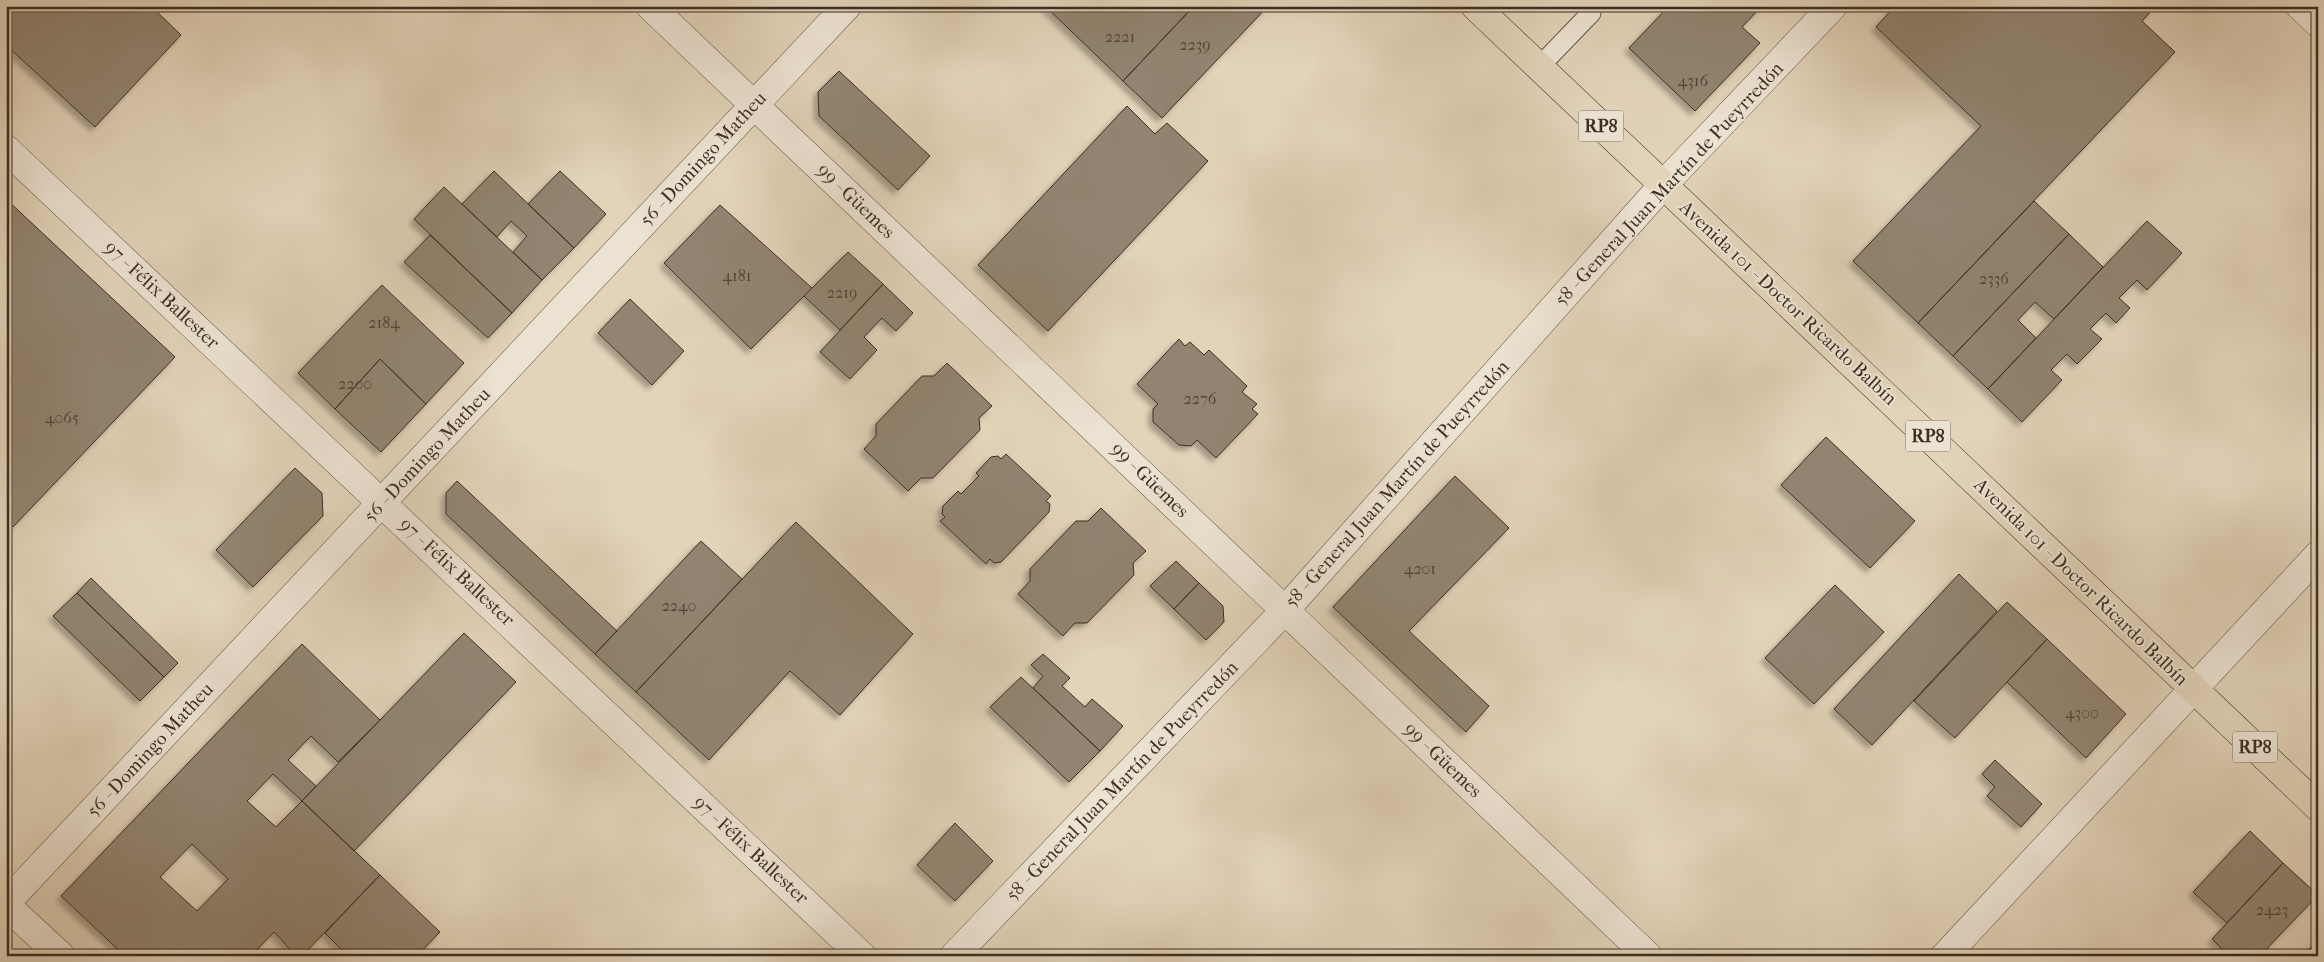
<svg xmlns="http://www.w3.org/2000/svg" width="2324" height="962" font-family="'IM FELL French Canon',serif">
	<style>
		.building { fill: #928471; stroke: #3c2f22; fill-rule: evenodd; filter: url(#shadow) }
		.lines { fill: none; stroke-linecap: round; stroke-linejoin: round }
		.service-casing { stroke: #665848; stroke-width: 21 }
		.minor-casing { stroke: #665848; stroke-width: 29 }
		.tertiary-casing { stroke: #665848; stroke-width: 29 }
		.primary-casing { stroke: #3c2f22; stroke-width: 29 }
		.service { stroke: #ece2d2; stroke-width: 19 }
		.minor { stroke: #ece2d2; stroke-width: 28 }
		.tertiary { stroke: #ece2d2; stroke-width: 28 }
		.primary { stroke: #e2d3b9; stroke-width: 28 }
		.labels { text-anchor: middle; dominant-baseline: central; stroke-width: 4; stroke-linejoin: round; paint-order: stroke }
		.number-label { font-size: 16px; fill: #524436 }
		.shield { fill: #ece2d2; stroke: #716557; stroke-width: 1 }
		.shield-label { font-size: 18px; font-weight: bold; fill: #3c2f22 }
		.street-label { font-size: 19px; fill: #3c2f22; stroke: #ece2d2 }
	</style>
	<defs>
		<filter id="shadow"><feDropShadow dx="-4.5" dy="4.5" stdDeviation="2.5" flood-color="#0004"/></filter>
	</defs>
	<rect width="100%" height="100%" fill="#e2d3b9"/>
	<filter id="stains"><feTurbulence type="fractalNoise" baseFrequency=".004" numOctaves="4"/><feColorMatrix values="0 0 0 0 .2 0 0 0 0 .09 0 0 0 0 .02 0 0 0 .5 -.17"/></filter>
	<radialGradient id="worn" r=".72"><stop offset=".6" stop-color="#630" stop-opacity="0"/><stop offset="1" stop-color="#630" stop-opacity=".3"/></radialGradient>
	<path class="building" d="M 6,6 L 151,6 L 181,35 L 95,127 L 6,45 Z
		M 1045,6 L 1194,6 L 1123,81 Z
		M 1194,6 L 1268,6 L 1162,118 L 1123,81 Z
		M 1669,6 L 1762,6 L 1742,27 L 1760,43 L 1695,111 L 1629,48 Z
		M 1895,6 L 2156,6 L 2142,21 L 2175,52 L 1918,323 L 1853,261 L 1981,126 L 1876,27 Z
		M 839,71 L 930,156 L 898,190 L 819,116 L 818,92 Z
		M 1127,106 L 1155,134 L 1167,123 L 1208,161 L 1048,331 L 978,265 Z
		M 494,171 L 574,248 L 542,280 L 513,252 L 527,236 L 511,221 L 497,237 L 462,204 Z
		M 560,171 L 606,214 L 574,248 L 528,204 Z
		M 444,187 L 542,280 L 512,313 L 414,219 Z
		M 6,199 L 175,357 L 13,527 L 6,520 Z
		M 2034,201 L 2069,234 L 1953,356 L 1918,323 Z
		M 720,205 L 812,288 L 751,349 L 664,263 Z
		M 2147,221 L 2182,253 L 2147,290 L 2137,280 L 2119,298 L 2130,308 L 2116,323 L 2106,313 L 2090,329 L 2102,339 L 2077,364 L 2067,354 L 2051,370 L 2062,380 L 2022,422 L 1988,389 Z
		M 2069,234 L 2103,267 L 2054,319 L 2035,302 L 2018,320 L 2036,338 L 1988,389 L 1953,356 Z
		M 430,235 L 512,313 L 488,338 L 404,262 Z
		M 848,252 L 883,284 L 840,330 L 804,296 Z
		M 883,284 L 913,313 L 896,331 L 882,318 L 864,337 L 877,350 L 850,379 L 820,352 Z
		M 382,285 L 464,363 L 426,404 L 380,359 L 335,409 L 298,373 Z
		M 630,299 L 684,351 L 652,385 L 598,333 Z
		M 1179,339 L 1185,346 L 1190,342 L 1204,355 L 1209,350 L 1247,386 L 1242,392 L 1257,404 L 1252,409 L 1258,414 L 1216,458 L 1197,440 L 1191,446 L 1179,445 L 1153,422 L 1153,409 L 1158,404 L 1137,384 Z
		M 380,359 L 426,404 L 381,452 L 335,409 Z
		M 947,363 L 992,406 L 979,418 L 980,430 L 933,478 L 921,478 L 908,491 L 864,449 L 876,436 L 876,424 L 922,376 L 934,376 Z
		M 1826,437 L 1915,521 L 1870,568 L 1781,485 Z
		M 1006,454 L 1051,496 L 1046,501 L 1050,504 L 1049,512 L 1001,562 L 994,563 L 990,559 L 986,564 L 940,521 L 945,517 L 942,514 L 943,506 L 958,491 L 961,494 L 979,476 L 976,473 L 991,457 L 998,456 L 1001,459 Z
		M 295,468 L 322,493 L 323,516 L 253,587 L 216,550 Z
		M 1455,476 L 1509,528 L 1409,631 L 1489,706 L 1466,732 L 1333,607 Z
		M 457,481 L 617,631 L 595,654 L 446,514 L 446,493 Z
		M 1101,508 L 1146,551 L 1133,563 L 1134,575 L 1087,623 L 1075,623 L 1063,636 L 1018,594 L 1030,581 L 1030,569 L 1076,521 L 1088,521 Z
		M 796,522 L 913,634 L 840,715 L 790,671 L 709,760 L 636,692 Z
		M 701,541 L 742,579 L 636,692 L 595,654 Z
		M 1176,561 L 1199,583 L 1174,609 L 1150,586 Z
		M 1959,574 L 1997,611 L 1872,745 L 1834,709 Z
		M 91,578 L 178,663 L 164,677 L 77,593 Z
		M 1199,583 L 1223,606 L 1224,622 L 1206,640 L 1174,609 Z
		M 1835,585 L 1884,632 L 1814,704 L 1765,658 Z
		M 77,593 L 164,677 L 140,701 L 53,616 Z
		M 2007,602 L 2047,639 L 1955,738 L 1914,701 Z
		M 464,633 L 516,682 L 354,851 L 302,801 Z
		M 2047,639 L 2126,714 L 2086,758 L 2007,682 Z
		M 302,644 L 380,720 L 338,762 L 311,736 L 288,760 L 316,786 L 302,801 L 380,875 L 302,956 L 296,956 L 274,932 L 251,956 L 125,956 L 61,896 ZM 273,774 L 302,801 L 276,827 L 247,801 ZM 192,844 L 228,879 L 197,911 L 160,877 Z
		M 1043,654 L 1070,678 L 1062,686 L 1085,707 L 1092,699 L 1123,726 L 1100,751 L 1033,688 L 1043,676 L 1031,665 Z
		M 1021,677 L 1100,751 L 1069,782 L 990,707 Z
		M 1995,760 L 2042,804 L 2021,827 L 1987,796 L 1995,787 L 1982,774 Z
		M 955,823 L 993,861 L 955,901 L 917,865 Z
		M 2250,831 L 2283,863 L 2227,923 L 2193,892 Z
		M 2283,863 L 2318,895 L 2260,956 L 2229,956 L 2212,939 Z
		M 380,875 L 440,932 L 417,956 L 348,956 L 325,933 Z
		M 2318,940 L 2318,956 L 2303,956 Z"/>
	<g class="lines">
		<defs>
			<path id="service" d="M 1539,67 L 1591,13"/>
			<path id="minor" d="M 650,6 L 1648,956
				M 2300,6 L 2318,23
				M 6,149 L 862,956
				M 6,905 L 61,956
				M 954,956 L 1286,609 L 1663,185 L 1833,6
				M 1945,956 L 2318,555"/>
			<path id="tertiary" d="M 6,903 L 847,6"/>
			<path id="primary" d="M 1475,6 L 2318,807"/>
		</defs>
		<use href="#service" class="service-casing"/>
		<use href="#minor" class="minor-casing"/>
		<use href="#tertiary" class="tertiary-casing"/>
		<use href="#primary" class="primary-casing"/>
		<use href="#service" class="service"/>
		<use href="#minor" class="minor"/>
		<use href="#tertiary" class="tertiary"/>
		<use href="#primary" class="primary"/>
	</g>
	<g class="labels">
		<g class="number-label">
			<text x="1120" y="36">2221</text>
			<text x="1195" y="44">2239</text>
			<text x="1693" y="80">4316</text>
			<text x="737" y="275">4181</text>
			<text x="1994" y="278">2336</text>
			<text x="842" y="292">2219</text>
			<text x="384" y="322">2184</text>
			<text x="355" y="383">2200</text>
			<text x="1200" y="398">2276</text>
			<text x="62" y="417">4065</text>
			<text x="1420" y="568">4201</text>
			<text x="679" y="605">2240</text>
			<text x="2082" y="712">4300</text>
			<text x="2272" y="909">2423</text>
		</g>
		<g class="shield">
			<rect x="1578.5" y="110.5" width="45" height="31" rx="4"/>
			<rect x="1905.5" y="420.5" width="45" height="31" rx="4"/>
			<rect x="2232.5" y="731.5" width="45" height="31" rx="4"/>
		</g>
		<g class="shield-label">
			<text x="1601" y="126">RP8</text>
			<text x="1928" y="436">RP8</text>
			<text x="2255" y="747">RP8</text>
		</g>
		<g class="street-label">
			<text transform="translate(703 159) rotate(-47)">56 - Domingo Matheu</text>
			<text transform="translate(1669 184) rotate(-47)">58 - General Juan Martín de Pueyrredón</text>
			<text transform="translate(856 201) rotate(44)">99 - Güemes</text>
			<text transform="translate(162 295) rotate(43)">97 - Félix Ballester</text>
			<text transform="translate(1788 303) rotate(43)">Avenida 101 - Doctor Ricardo Balbín</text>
			<text transform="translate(427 455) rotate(-47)">56 - Domingo Matheu</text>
			<text transform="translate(1150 480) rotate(44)">99 - Güemes</text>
			<text transform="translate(1397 484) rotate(-48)">58 - General Juan Martín de Pueyrredón</text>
			<text transform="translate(457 572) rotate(43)">97 - Félix Ballester</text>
			<text transform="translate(2081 582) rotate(44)">Avenida 101 - Doctor Ricardo Balbín</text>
			<text transform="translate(150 750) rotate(-47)">56 - Domingo Matheu</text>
			<text transform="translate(1443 760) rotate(44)">99 - Güemes</text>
			<text transform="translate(1122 781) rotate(-46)">58 - General Juan Martín de Pueyrredón</text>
			<text transform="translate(751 850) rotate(43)">97 - Félix Ballester</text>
		</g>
	</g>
	<rect width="2324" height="962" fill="none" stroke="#e2d3b9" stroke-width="25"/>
	<rect x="8" y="8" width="2309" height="947" fill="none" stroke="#3c2f22" stroke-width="2.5"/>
	<rect x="12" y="12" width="2299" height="937" fill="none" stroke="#3c2f22"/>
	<rect width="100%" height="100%" filter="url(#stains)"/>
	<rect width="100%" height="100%" fill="url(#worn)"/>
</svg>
